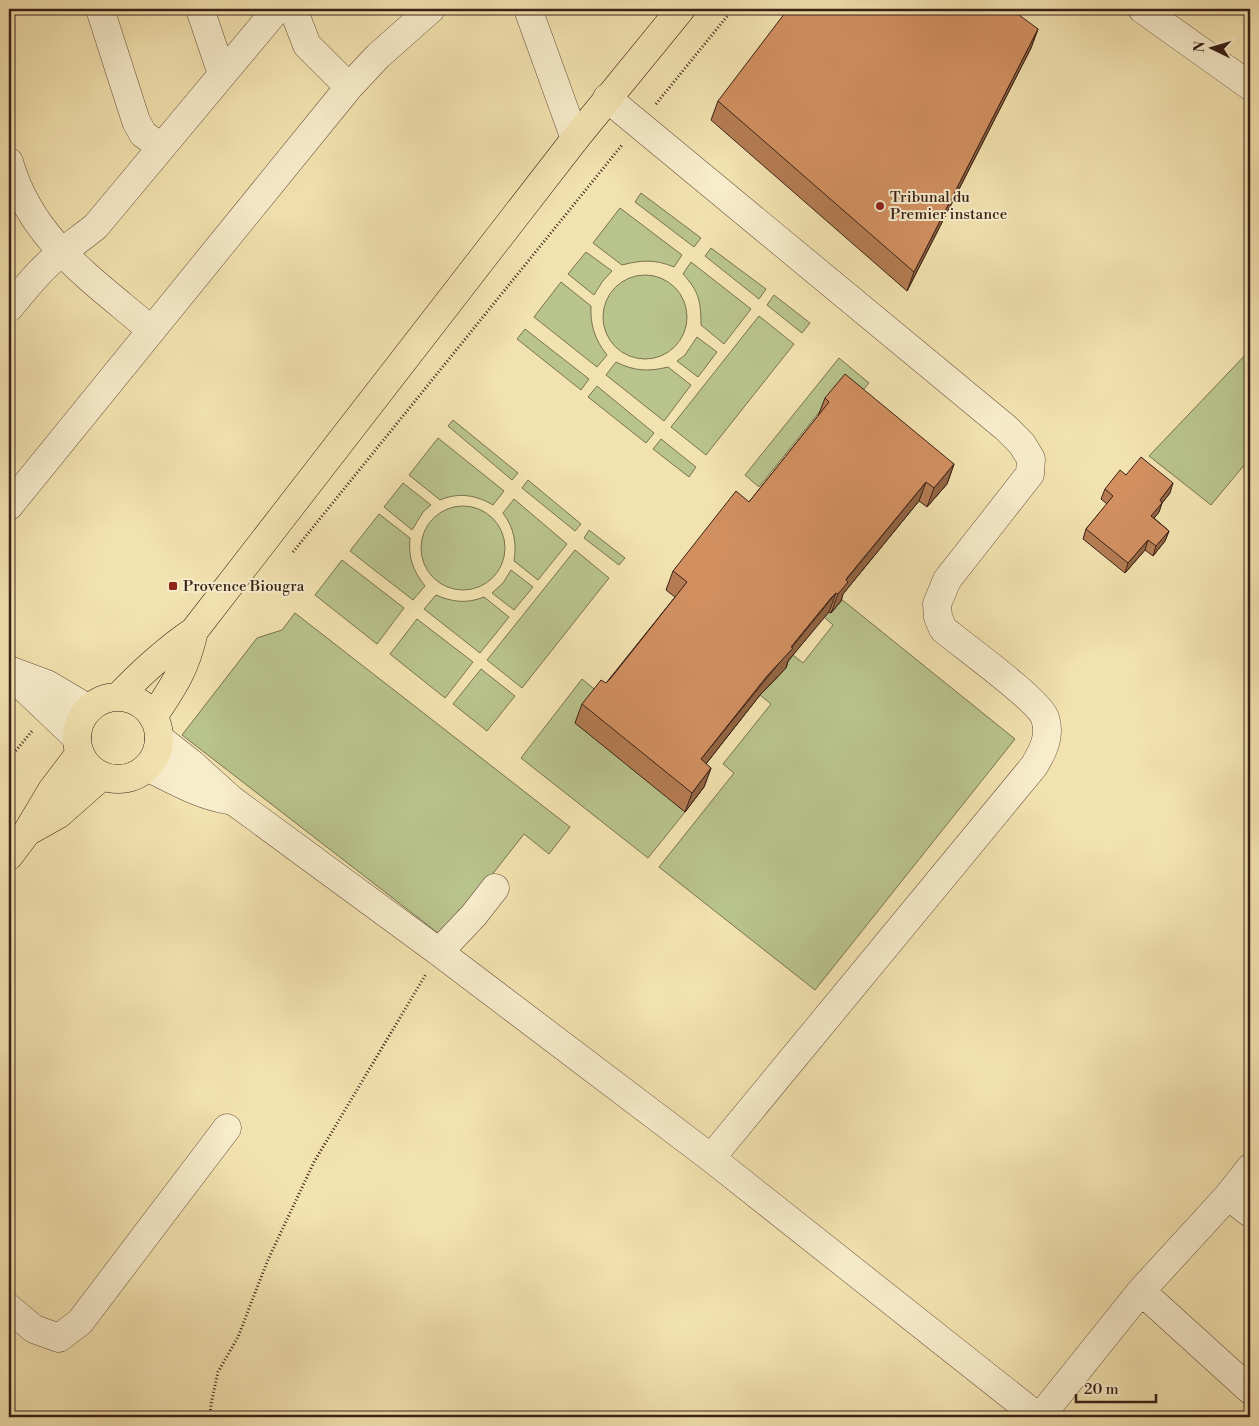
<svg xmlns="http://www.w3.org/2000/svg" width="1259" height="1426" font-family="'Libre Bodoni',serif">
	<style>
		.grass { fill: #b9c38c; stroke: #797251 }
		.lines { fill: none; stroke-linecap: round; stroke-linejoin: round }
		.minor-casing { stroke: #67503c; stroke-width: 29 }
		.major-casing { stroke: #392016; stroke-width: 29 }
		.path { stroke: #392016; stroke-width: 3; stroke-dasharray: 1 2.5; stroke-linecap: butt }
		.minor { stroke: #f7eccb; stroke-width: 28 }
		.major { stroke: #f2e2af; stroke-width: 28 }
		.wall { fill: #b57c53; stroke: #392016 }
		.shaded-wall { fill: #936544; stroke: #392016 }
		.building { fill: #d29061; stroke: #392016 }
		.poi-dot { fill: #8f2418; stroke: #f7eccb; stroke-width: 2 }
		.labels { text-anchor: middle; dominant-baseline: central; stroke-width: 4; stroke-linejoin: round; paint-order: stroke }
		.poi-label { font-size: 15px; fill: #392016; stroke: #f7eccb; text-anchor: start }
	</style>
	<rect width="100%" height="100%" fill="#f2e2af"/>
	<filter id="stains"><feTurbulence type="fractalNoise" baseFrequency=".004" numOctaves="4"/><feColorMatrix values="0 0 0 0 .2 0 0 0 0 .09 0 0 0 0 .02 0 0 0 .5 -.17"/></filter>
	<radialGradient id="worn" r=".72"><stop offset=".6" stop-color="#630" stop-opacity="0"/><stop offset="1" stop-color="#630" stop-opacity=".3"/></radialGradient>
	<path class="grass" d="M 641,193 L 701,238 L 694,247 L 635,202 Z
		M 620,208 L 682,255 L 674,267 C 655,259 641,260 622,265 L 593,243 Z
		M 711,248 L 766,289 L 759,299 L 705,256 Z
		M 586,252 L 612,271 L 602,282 L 594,295 L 568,274 Z
		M 691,262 L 751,309 L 724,344 L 701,325 C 701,302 699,291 683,274 Z
		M603 317a42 42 0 1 1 84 0a42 42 0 1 1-84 0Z
		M 561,282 L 591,306 C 590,325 595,340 607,355 L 597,367 L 534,317 Z
		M 774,295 L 810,323 L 802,333 L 767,305 Z
		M 759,316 L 794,344 L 706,455 L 671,427 Z
		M 525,329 L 589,379 L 581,390 L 517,339 Z
		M 697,337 L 717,352 L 698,377 L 677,361 L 685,355 Z
		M 1250,350 L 1250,458 L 1211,505 L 1149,456 Z
		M 839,358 L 869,383 L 857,397 L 841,385 L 759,487 L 745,475 Z
		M 616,362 C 634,371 648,372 668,367 L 691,385 L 664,421 L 606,375 Z
		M 597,386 L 654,433 L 646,443 L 588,397 Z
		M 453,420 L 518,473 L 512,480 L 448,426 Z
		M 438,438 L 504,491 L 493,505 C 476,495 459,492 440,500 L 409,475 Z
		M 661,439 L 696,467 L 689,477 L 653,449 Z
		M 528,480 L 581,524 L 575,531 L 522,488 Z
		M 403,483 L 431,505 L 423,512 L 412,530 L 384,507 Z
		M 514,499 L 567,544 L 538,580 L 514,561 C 517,543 514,528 503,513 Z
		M421 548a42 42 0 1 1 84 0a42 42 0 1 1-84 0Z
		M 379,514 L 410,538 C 408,557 413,571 425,586 L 413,600 L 350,551 Z
		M 589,530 L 625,558 L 619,565 L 584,538 Z
		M 575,550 L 609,578 L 522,688 L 487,660 Z
		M 342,560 L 404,608 L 377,644 L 315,595 Z
		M 511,570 L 533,587 L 514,610 L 492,593 L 503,583 Z
		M 436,595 C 452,602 467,604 484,597 L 509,617 L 480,653 L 424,609 Z
		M 840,598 L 1015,739 L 815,990 L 659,867 L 734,773 L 723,764 L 771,704 L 760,695 L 775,679 L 776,679 L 793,655 L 803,663 L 833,625 L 824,617 L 829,612 L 831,613 L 841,601 Z
		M 295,613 L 570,827 L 549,854 L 524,834 L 443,937 L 182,735 L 257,638 L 282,630 Z
		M 417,619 L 473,662 L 445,698 L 390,654 Z
		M 481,669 L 515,696 L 487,731 L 453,704 Z
		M 582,679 L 604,697 L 685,812 L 648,858 L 521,758 Z"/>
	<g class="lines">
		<defs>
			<path id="minor" d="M 100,9 L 136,121 L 143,134 L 161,147
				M 200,9 L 222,74
				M 293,9 L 307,45 L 349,87
				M 528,9 L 575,139
				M 1142,9 L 1250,86
				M 607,98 L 1006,428 L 1022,444 L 1031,459 L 1030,474 L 947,580 L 937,604 L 938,617 L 943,629 C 962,645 1039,700 1045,718 C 1051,736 1043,751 1034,766 L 711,1158
				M 9,162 C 31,240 93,280 151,330
				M 9,308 C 25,289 41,268 61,253 C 72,244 84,236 96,226 L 277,9
				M 9,506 L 349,87 L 378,56 L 431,9
				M 10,670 L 19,683 L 77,738
				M 12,671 L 47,684 L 89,709
				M 159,738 L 192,764 L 232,800 L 439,952 L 711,1158 L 1038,1417
				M 147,767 C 173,780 199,795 228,800
				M 439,952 L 474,915 L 495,888
				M 1228,1196 L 1250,1213
				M 1141,1291 L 1250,1390
				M 9,1308 L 34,1329 L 59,1338 L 80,1322 L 227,1128
				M 1040,1417 L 1141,1291 L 1228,1196 L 1250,1168"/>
			<path id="major" d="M 118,697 C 142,672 166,650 194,631 L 575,139 L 681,9
				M77 738a41 41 0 1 1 82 0a41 41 0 1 1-82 0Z
				M 153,717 C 174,686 186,668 194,631
				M 27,832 L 59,814 L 102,776
				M 9,856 L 27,832 L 52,790 L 80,753"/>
		</defs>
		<use href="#minor" class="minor-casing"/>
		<use href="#major" class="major-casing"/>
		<path class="path" d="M 656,104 L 733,9
			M 293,552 L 622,145
			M 9,759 L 32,731
			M 210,1417 L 211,1404 L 218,1372 L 238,1337 L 267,1262 L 314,1162 L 426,974"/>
		<use href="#minor" class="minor"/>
		<use href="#major" class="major"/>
	</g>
	<path class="wall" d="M 1038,29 L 1031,48 L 907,291 L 711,120 L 718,101 Z
		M 825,398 L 954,464 L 947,484 L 927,507 L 919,501 L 843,594 L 841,601 L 831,613 L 829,612 L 824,617 L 788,661 L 786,668 L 760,695 L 706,764 L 711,768 L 704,787 L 685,812 L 575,723 L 582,704 L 606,683 L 675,597 L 666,590 L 673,571 L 749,502 L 818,416 Z
		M 1105,489 L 1170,493 L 1162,503 L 1159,512 L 1154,518 L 1169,531 L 1165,541 L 1153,556 L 1145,550 L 1125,573 L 1083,539 L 1086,529 L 1107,504 L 1101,499 Z"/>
	<path class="shaded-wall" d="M 1038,29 L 1031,48 L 907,291 L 914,272 Z
		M 954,464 L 947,484 L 927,507 L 934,488 Z
		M 926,482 L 919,501 L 843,594 L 841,601 L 831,613 L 838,594 L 846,580 Z
		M 1173,483 L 1170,493 L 1162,503 L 1159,512 L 1148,526 L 1151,516 L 1160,500 Z
		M 1169,531 L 1165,541 L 1153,556 L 1156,546 Z
		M 1148,540 L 1145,550 L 1125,573 L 1128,563 Z
		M 836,593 L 829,612 L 788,661 L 786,668 L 760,695 L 694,779 L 701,759 Z
		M 711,768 L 704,787 L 685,812 L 692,793 Z"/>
	<path class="building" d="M 788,9 L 1011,9 L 1038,29 L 914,272 L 718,101 Z
		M 845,374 L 954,464 L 934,488 L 926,482 L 847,578 L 846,580 L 848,582 L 838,594 L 836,593 L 831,598 L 791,647 L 793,648 L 767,676 L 701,759 L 711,768 L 692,793 L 582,704 L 601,680 L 606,683 L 611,678 L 687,582 L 673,571 L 736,491 L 749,502 L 829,402 L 825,398 Z
		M 1141,457 L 1173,483 L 1160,500 L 1162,503 L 1151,516 L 1169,531 L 1156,546 L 1148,540 L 1128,563 L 1086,529 L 1113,496 L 1105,489 L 1120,470 L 1126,475 Z"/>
	<g class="poi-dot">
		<circle cx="880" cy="206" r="5"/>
		<rect x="168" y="581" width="10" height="10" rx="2.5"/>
	</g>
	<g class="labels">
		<g class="poi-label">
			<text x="890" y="197">Tribunal du<tspan x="890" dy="17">Premier instance</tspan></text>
			<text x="183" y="586">Provence Biougra</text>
		</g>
	</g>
	<rect width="1259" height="1426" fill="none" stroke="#f2e2af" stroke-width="30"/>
	<rect x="10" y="10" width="1239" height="1406" fill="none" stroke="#392016" stroke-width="2.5"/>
	<rect x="15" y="15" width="1229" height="1396" fill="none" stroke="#392016"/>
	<g transform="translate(1212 48) rotate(275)" stroke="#f7eccb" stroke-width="4" paint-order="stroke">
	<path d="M0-4L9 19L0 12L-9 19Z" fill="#392016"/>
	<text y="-8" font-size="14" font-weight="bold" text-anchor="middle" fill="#392016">N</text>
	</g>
	<path d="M1076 1394v8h80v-8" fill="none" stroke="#392016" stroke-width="2.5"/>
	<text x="1084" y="1394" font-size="15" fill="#392016" stroke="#f7eccb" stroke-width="4" paint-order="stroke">20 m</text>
	<rect width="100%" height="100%" filter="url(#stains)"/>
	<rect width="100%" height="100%" fill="url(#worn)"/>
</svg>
